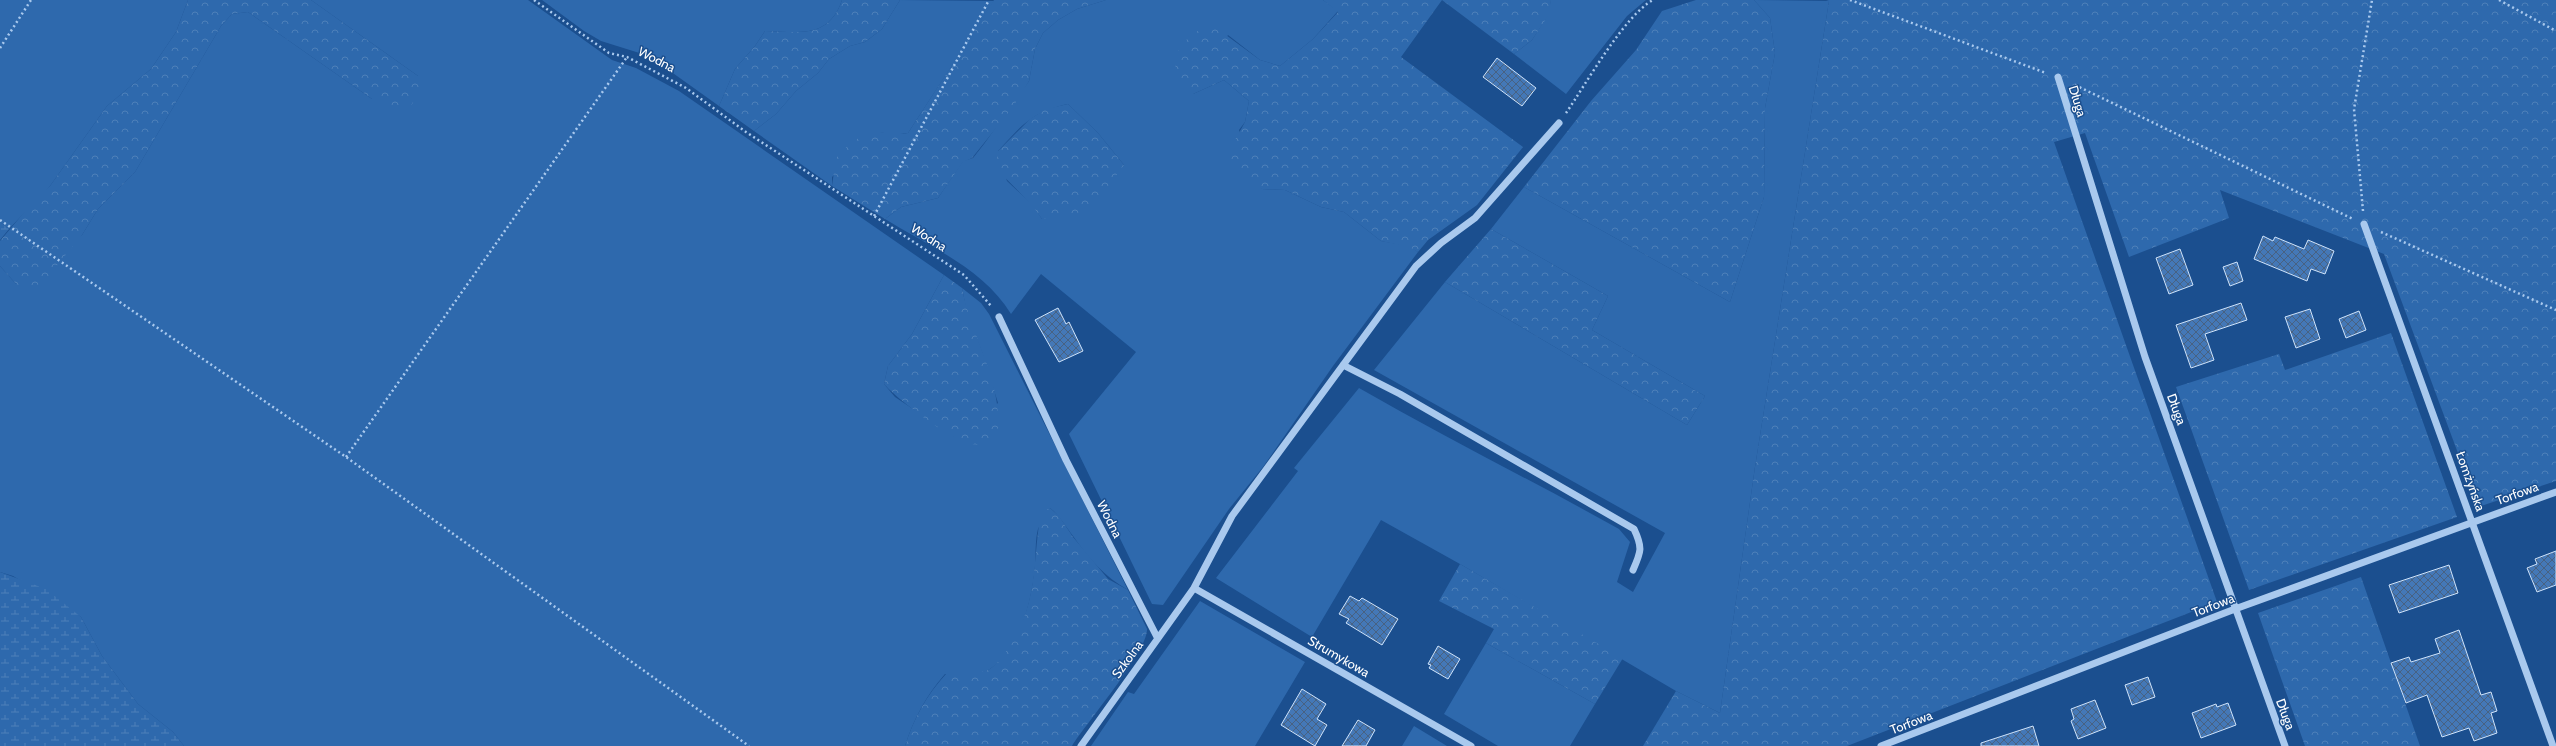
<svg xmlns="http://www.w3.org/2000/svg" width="2556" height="746" font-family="Cabin,sans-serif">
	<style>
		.grass { fill: #2e69ad; fill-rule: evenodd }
		.forest { fill: url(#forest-crowns) }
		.wetland { fill: url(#wetland-marsh) }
		.building { fill: url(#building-cross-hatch); stroke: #cfe3fa }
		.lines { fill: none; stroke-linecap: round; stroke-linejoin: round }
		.path { stroke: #a9c9ee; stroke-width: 2.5; stroke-dasharray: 2 3; stroke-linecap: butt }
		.minor { stroke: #a9c9ee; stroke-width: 7 }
		.labels { text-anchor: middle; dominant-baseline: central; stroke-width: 3; stroke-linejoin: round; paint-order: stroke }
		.street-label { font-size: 13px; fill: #fff; stroke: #1b4f8f }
	</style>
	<defs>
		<pattern id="forest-crowns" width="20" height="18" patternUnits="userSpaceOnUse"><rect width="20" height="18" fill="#2e69ad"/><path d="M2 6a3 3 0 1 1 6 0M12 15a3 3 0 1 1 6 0" fill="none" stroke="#4d80b9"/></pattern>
		<pattern id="wetland-marsh" width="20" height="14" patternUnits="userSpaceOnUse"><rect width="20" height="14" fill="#2e69ad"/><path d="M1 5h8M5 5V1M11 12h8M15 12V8" fill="none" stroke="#4d80b9"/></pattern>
		<pattern id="building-cross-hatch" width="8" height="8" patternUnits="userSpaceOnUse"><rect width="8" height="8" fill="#4478b7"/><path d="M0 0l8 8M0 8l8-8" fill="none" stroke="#486282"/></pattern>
	</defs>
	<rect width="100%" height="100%" fill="#1b4f8f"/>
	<path class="grass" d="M 0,0 L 188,0 L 176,32 L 151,69 L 107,106 L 50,186 L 9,229 L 0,222 Z
		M 311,0 L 528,0 L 612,60 L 636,68 L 679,91 L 944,275 L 912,334 L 888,366 L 884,384 L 895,397 L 955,437 L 998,403 L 982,352 L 967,313 L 962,288 L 981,303 L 989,314 L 1128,590 C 1105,577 1088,558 1073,536 C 1065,526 1060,516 1050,508 C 1046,515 1041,522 1038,529 C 1035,540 1036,554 1035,566 C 1032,599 1021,648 990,669 C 978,677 959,674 945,674 C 926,696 914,718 905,746 L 184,746 L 173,732 L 138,704 L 102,656 L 81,617 L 13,576 L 0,572 L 0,266 L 16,284 L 82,235 L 98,209 L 135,172 L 221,26 L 232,14 L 248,12 L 372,99 L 418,76 Z
		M 542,0 L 842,0 C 829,39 799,32 765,31 L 755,46 L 735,69 L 719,106 L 649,56 L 601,41 L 584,31 Z
		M 900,0 L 994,1 L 908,133 L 893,135 L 880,132 L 832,177 L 832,186 L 754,131 L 776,114 L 796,91 L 818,73 L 829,59 L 850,46 L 865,42 L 882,29 Z
		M 1106,0 L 1323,0 L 1338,11 L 1313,39 L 1280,66 L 1260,60 L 1228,35 L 1193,94 L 1224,80 L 1249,101 L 1245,122 L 1239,130 L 1262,189 L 1285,190 L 1321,207 L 1344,212 L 1381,241 L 1409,246 L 1418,252 L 1333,366 L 1263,467 L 1229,509 L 1163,605 L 1152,604 L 1069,434 L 1136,352 L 1041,274 L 1011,314 C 984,269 929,246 885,219 L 901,207 L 938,198 L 963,161 L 973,158 L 984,144 L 1029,81 L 1035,49 L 1043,33 L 1058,20 L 1077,9 ZM 1068,104 L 1098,133 L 1124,165 L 1042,219 L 1033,205 L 1007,181 L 998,151 C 1022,125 1032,112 1068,104 Z
		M 1550,0 L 1646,0 L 1627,16 L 1566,94 L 1514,54 L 1532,40 L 1551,10 Z
		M 1754,0 L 1829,1 L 1755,467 L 1720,713 L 1676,691 L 1460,564 L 1381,520 L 1312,637 L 1216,578 L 1298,471 L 1294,468 L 1359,388 C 1444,437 1533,481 1619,529 L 1630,542 L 1617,582 L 1633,592 L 1665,533 L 1374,370 L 1445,282 L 1687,425 L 1705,396 L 1592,330 L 1608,296 L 1491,229 L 1524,187 L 1730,302 L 1764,197 L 1765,108 L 1775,53 L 1770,18 Z
		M 1200,601 L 1305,662 L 1255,746 L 1091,746 L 1128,692 L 1134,694 Z
		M 1486,643 L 1595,704 L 1570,746 L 1498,746 L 1444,714 Z
		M 1414,726 L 1447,746 L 1402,746 Z"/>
	<path class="forest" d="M 188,0 L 311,0 L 418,76 L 420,89 L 409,110 L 372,99 L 248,12 L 232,14 L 221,26 L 135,172 L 98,209 L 82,235 L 46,279 L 36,286 L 26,289 L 16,284 L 0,266 L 0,241 L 37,197 L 50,186 L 107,106 L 151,69 L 176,32 Z
		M 842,0 L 900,0 L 882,29 L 865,42 L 850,46 L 829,59 L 818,73 L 796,91 L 776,114 L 754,131 L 719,106 L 735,69 L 755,46 L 765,31 C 799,32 829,39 842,0 Z
		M 994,0 L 1106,0 L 1077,9 L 1058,20 L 1043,33 L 1035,49 L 1029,81 L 1013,107 L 972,158 L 963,162 L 938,198 L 901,207 L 885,219 L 832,186 L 836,158 C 847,146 862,131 880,132 C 891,133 898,135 908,133 Z
		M 1323,0 L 1442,0 L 1401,57 L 1523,147 L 1477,205 L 1428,240 L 1418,252 L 1409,247 L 1381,241 L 1344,212 L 1321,207 L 1285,190 L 1262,189 L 1241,174 L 1231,160 L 1230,149 L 1245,122 L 1249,101 L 1224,80 L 1193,94 C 1160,66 1177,39 1211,24 L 1260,60 L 1280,66 L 1313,39 L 1338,12 Z
		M 1442,0 L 1550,0 L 1552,10 L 1532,40 L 1514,54 Z
		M 1696,0 L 1754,0 L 1770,18 L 1775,53 L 1765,108 L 1764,197 L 1730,302 L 1524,187 L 1591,101 L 1636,50 L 1662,11 Z
		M 1826,0 L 2556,0 L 2556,481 L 2478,507 L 2384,254 L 2220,190 L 2229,218 L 2129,257 L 2085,133 L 2054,142 L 2217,602 L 1847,746 L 1643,746 L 1676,691 L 1720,713 L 1755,467 L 1829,1 Z
		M 1068,104 L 1098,133 L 1124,165 L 1093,206 L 1073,215 L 1042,219 C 1029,199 1010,185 996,167 L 998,151 L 1030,119 L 1046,109 Z
		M 1491,229 L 1608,296 L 1592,330 L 1705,396 L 1687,425 L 1445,282 Z
		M 944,275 L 962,288 C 971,337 1005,385 997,436 C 989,442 983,446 972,444 C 953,442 897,399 884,384 L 888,366 L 912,334 Z
		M 2391,333 L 2457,517 L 2249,590 L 2176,387 L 2279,354 L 2285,370 Z
		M 1050,508 L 1059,516 L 1073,537 L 1108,579 L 1128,590 L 1147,629 C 1148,651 1087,722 1072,746 L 905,746 C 914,718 926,696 946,674 C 960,674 974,675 988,670 C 996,666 1004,655 1009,647 C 1039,602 1032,562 1041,512 Z
		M 1460,564 L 1623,658 L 1595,704 L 1486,643 L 1494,629 L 1439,601 Z
		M 2361,577 L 2420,746 L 2305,746 L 2258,613 Z"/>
	<path class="wetland" d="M 0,222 L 9,229 L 0,240 Z
		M 0,572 L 46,589 L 81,617 L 102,656 L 138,704 L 173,732 L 184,746 L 0,746 Z"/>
	<path class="building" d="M 1497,58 L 1536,88 L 1522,106 L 1483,77 Z
		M 2263,236 L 2273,241 L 2275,237 L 2304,249 L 2308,240 L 2334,251 L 2325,274 L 2311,269 L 2307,281 L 2254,259 Z
		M 2180,249 L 2193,285 L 2169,294 L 2156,258 Z
		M 2237,262 L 2243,281 L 2230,286 L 2223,267 Z
		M 2241,303 L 2247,320 L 2205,334 L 2214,360 L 2191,368 L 2176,325 Z
		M 1058,308 L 1066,324 L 1069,322 L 1083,351 L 1059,362 L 1035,320 Z
		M 2310,309 L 2320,339 L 2296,348 L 2285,317 Z
		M 2359,311 L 2366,330 L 2346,338 L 2339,319 Z
		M 2556,551 L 2556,585 L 2537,592 L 2527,568 L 2537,564 L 2535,559 Z
		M 2449,565 L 2458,593 L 2399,613 L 2389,585 Z
		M 1350,596 L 1359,601 L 1362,598 L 1398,619 L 1382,645 L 1346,623 L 1349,619 L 1339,614 Z
		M 2459,630 L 2481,695 L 2491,692 L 2497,711 L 2491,713 L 2497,733 L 2474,741 L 2469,728 L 2442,737 L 2427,695 L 2406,703 L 2391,663 L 2409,657 L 2411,662 L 2440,653 L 2435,639 Z
		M 1438,646 L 1460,659 L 1448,679 L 1429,668 L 1431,665 L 1428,664 Z
		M 2148,677 L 2155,697 L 2132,705 L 2125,685 Z
		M 1302,689 L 1326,704 L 1317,719 L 1327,725 L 1315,746 L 1281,725 Z
		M 2095,700 L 2106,728 L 2078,739 L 2071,721 L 2074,719 L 2071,709 Z
		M 2228,703 L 2236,725 L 2201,738 L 2192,713 L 2216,704 L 2217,707 Z
		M 1358,720 L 1375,730 L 1366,746 L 1342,746 Z
		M 2033,726 L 2039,746 L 1981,746 L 1981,743 Z"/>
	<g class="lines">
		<path class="path" d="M 534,0 L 609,53 L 627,57 L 686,88 L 746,132 L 964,275 L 992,307
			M 1850,0 L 2046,73
			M 2499,0 L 2556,31
			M 0,48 L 31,0
			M 2075,85 L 2353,219
			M 1566,113 C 1586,84 1624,16 1653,0
			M 2363,211 L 2354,109 L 2372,0
			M 874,216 L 989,0
			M 0,220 L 346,457 L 749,746
			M 2381,232 L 2556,310
			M 346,457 L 627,57"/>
		<path class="minor" d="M 2058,77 L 2145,357 L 2285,746
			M 2364,224 L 2553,746
			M 999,317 L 1066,460 L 1157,637
			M 1343,365 L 1400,394 L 1634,529 C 1643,548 1641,552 1633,570
			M 1194,588 L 1471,746
			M 1081,746 L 1194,588 L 1232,516 L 1416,266 L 1441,243 L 1475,218 L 1559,123
			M 1881,746 L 2235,609 L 2556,492"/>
	</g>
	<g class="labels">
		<g class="street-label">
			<text transform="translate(657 59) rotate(27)">Wodna</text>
			<text transform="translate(2078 101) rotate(73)">Długa</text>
			<text transform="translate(929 237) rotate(33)">Wodna</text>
			<text transform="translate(2177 409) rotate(70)">Długa</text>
			<text transform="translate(2471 481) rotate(70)">Łomżyńska</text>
			<text transform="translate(2517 493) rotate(-20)">Torfowa</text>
			<text transform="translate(1110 519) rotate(63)">Wodna</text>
			<text transform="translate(2213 605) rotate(-21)">Torfowa</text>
			<text transform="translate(1339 656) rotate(30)">Strumykowa</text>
			<text transform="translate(1127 659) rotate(-54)">Szkolna</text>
			<text transform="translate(2286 714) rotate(70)">Długa</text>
			<text transform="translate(1911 722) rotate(-21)">Torfowa</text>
		</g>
	</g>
</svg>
